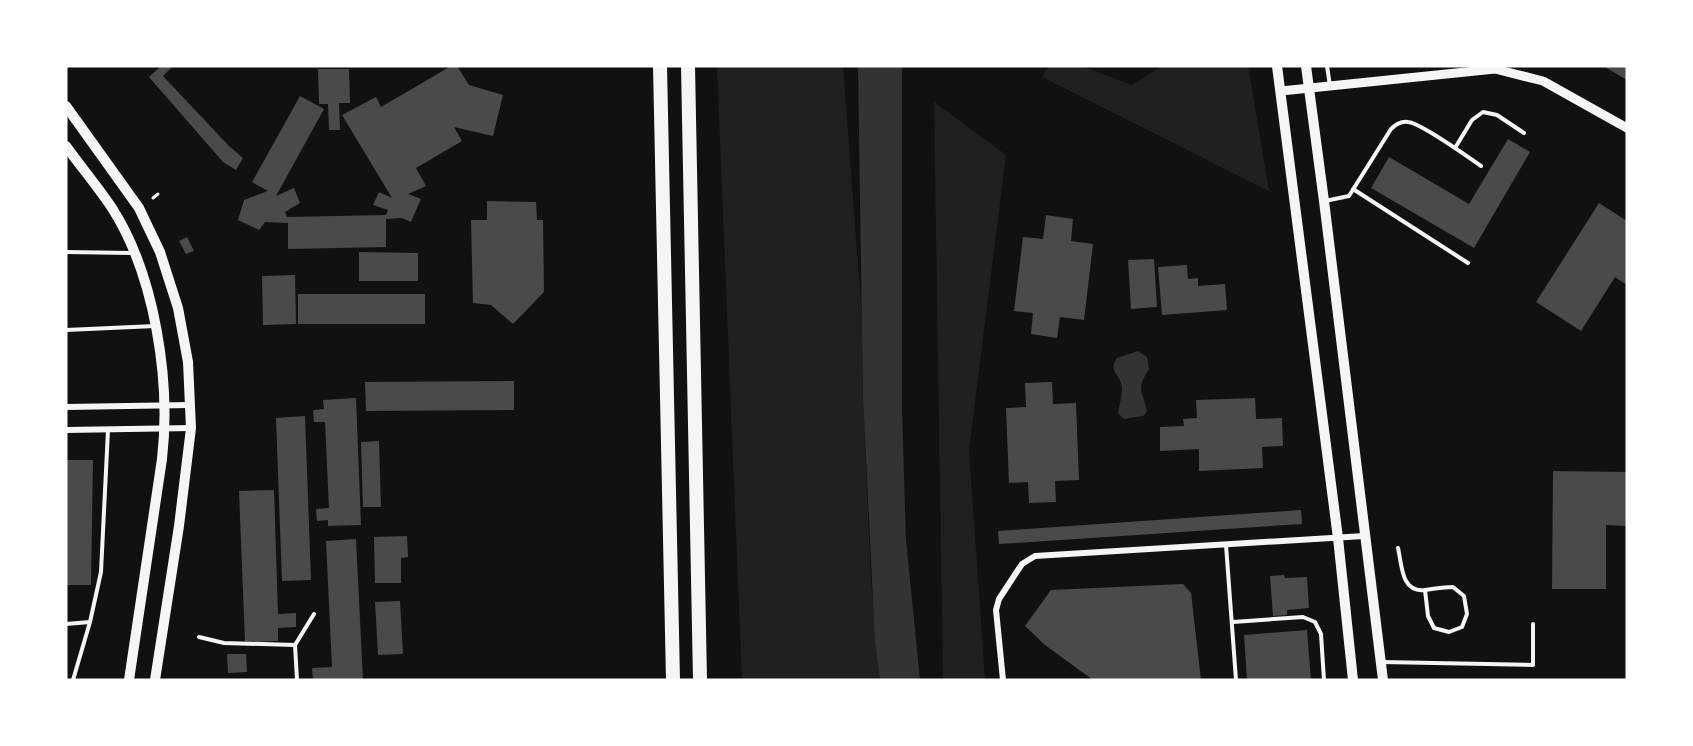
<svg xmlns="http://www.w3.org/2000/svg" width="1693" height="746" font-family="'Public Sans',sans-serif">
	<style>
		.green { fill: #202020 }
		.water { fill: #333 }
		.building { fill: #4a4a4a }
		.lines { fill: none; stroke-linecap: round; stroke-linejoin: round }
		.path { stroke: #f5f5f5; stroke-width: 3 }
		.service { stroke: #f5f5f5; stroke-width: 4 }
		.minor { stroke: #f5f5f5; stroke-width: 6 }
		.tertiary { stroke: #f5f5f5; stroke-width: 9 }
		.secondary { stroke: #f5f5f5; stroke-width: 10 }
		.motorway { stroke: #f5f5f5; stroke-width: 14 }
	</style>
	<rect width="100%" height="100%" fill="#111"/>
	<path class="green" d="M 717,66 L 843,66 L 862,318 L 863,397 L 871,580 L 880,680 L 742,680 Z
		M 1049,66 L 1081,66 L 1132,85 L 1162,66 L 1248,66 L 1269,191 L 1042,77 Z
		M 934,102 L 1006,155 L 969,450 L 985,680 L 943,680 Z"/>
	<path class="water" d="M 858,66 L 902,66 L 902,412 L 906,540 L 920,680 L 880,680 L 875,641 L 863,397 Z
		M 1138,351 L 1147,357 L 1149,369 C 1135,391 1143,390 1147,412 L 1143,416 L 1124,419 L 1118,413 C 1119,405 1122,397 1122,389 C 1122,374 1107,374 1117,358 Z"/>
	<path class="building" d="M 161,66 L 173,66 L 163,76 L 229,146 L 243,158 L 236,170 L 223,162 L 149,77 Z
		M 451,66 L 457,66 L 469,85 L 503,95 L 493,136 L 454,127 L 462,141 L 416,168 L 426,186 L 408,194 L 421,199 L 411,222 L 402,218 L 386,219 L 386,247 L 288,249 L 288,223 L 265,222 L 259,230 L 238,220 L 244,200 L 268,191 L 252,182 L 300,96 L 324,109 L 276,196 L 294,188 L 300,203 L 285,212 L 287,217 L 386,215 L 388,210 L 373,205 L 379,192 L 392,198 L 342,115 L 376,97 L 381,107 Z
		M 1603,66 L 1627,66 L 1627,80 Z
		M 318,69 L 349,69 L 350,103 L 339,103 L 340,130 L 329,130 L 328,104 L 319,104 Z
		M 1508,139 L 1530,152 L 1474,248 L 1371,188 L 1389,157 L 1469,204 Z
		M 487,201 L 536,202 L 537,220 L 543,220 L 544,292 L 513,324 L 491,305 L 473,303 L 471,220 L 487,220 Z
		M 1599,203 L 1627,221 L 1627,285 L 1615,277 L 1581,331 L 1536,302 Z
		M 1046,215 L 1073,219 L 1071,241 L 1093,244 L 1084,320 L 1060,317 L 1057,338 L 1031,334 L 1033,313 L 1014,311 L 1023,237 L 1043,239 Z
		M 187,237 L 194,251 L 186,254 L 179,241 Z
		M 359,252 L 418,253 L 418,281 L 359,281 Z
		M 1154,259 L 1157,307 L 1131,309 L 1128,260 Z
		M 1187,265 L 1188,279 L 1198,278 L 1198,286 L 1225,284 L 1227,310 L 1162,315 L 1158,267 Z
		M 295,275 L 296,324 L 263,325 L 262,276 Z
		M 298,294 L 425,294 L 425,324 L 298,324 Z
		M 514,381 L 514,410 L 366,411 L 365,382 Z
		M 1052,382 L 1053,404 L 1076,403 L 1079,480 L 1055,481 L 1056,502 L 1029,503 L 1028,482 L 1009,483 L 1006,408 L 1026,407 L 1025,383 Z
		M 356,398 L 361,525 L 328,526 L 328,520 L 317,521 L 316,509 L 329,508 L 325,422 L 314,422 L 313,410 L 324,409 L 323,400 Z
		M 1255,398 L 1256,419 L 1282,418 L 1283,446 L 1262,447 L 1263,468 L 1199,471 L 1199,449 L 1160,451 L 1160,427 L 1184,426 L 1183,419 L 1197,418 L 1196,400 Z
		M 305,416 L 311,580 L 282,581 L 276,418 Z
		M 379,441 L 381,507 L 363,507 L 361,442 Z
		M 66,460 L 93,460 L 91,585 L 66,585 Z
		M 1553,471 L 1627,472 L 1627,526 L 1606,525 L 1606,589 L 1552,589 Z
		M 274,490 L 278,614 L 296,613 L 296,627 L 278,628 L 278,641 L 245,642 L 239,491 Z
		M 1301,510 L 1302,524 L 999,544 L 998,531 Z
		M 407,536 L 408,557 L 401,558 L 401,583 L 375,583 L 374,537 Z
		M 356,539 L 363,680 L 313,680 L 312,668 L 332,667 L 326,541 Z
		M 1284,575 L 1285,578 L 1307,577 L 1309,608 L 1287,610 L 1287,615 L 1273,616 L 1270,576 Z
		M 1183,584 L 1191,593 L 1201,680 L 1093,680 L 1045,645 L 1025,626 L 1051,590 Z
		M 400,601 L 403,654 L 378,655 L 375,602 Z
		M 1307,630 L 1311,680 L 1247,680 L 1244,635 Z
		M 227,654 L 246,654 L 247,672 L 228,673 Z"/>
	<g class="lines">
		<path class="path" d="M 153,198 L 158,194"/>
		<path class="service" d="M 1327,66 L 1330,86
			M 1455,148 L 1472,120 L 1483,112 L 1497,115 L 1524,133
			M 1353,189 L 1468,263
			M 1325,201 L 1349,196 L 1391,129 C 1396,124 1401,121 1408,122 C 1421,123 1468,157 1481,166
			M 66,252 L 131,253
			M 66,330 L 155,326
			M 1226,545 L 1236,680
			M 1398,548 C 1402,565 1401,593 1425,590 C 1434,589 1443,587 1453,587 L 1464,596 L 1467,614 L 1462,627 L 1449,632 L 1434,628 L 1428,616 L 1425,590
			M 1233,622 L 1303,617 L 1315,622 L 1321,634 L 1324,680
			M 66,624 L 90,622 L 101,572 L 108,430
			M 199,637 L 224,643 L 295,645 L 314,614
			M 295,645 L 297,680
			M 1381,662 L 1533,665 L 1533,624
			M 73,680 L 90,622"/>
		<path class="minor" d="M 66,407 L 190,405
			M 66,430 L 191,428
			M 1003,680 L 996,610 L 999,599 L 1022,564 L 1035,556 L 1364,536"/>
		<path class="tertiary" d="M 1281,91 L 1495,69 L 1543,81 L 1627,128"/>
		<path class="secondary" d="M 1277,66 L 1338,538 L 1353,680
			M 1306,66 L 1324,201 L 1383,680
			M 66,106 L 139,208 L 160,252 L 178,308 L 188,362 L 191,428 L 179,526 L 155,680
			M 66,146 C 81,167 98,187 112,208 C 155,275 171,381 162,459 L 129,680"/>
		<path class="motorway" d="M 660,66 L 673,680
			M 688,66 L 700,680"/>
	</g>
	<rect width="1693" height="746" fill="none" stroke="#ffffff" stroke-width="135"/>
</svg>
